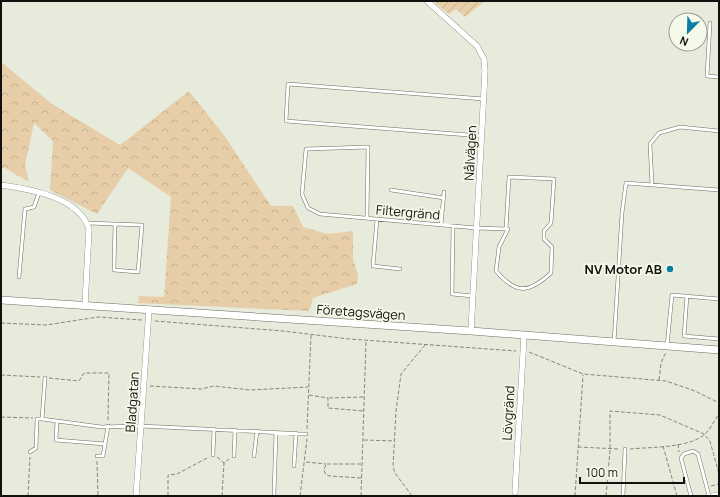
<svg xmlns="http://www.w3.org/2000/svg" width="720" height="497" font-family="Manrope,sans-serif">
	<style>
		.forest { fill: url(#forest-crowns) }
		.garden { fill: url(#garden-furrows) }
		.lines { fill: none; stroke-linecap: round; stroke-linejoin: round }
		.service-casing { stroke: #6b6f62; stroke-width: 4 }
		.minor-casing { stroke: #6b6f62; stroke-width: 6 }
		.tertiary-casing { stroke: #6b6f62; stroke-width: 8 }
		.path { stroke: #85887e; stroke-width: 1; stroke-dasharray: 4 2; stroke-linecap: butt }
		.service { stroke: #fff; stroke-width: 3 }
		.minor { stroke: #fff; stroke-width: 5.5 }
		.tertiary { stroke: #fff; stroke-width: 7 }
		.poi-dot { fill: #097da5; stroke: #f4f9e9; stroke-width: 1.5 }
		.labels { text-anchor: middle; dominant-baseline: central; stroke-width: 3.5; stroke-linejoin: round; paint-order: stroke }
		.street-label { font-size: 13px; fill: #11120d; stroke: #f4f9e9 }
		.poi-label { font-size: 13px; font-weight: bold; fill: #11120d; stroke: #f4f9e9; text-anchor: end }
	</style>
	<defs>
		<pattern id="forest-crowns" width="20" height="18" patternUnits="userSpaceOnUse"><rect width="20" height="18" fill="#e7cea8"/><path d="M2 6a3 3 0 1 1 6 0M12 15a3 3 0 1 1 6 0" fill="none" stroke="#c5b08f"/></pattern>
		<pattern id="garden-furrows" width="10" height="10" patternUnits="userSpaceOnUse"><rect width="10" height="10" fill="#e7cea8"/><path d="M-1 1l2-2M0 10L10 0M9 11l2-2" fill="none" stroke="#c5b08f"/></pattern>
	</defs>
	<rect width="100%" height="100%" fill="#e6ebdc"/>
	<path class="forest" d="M 1,62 L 52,104 L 120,145 L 189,91 L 226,138 L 271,206 L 293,206 L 303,227 L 328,234 L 353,231 L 353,260 L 358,274 L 357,284 L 313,298 L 309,311 L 138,303 L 139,296 L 164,297 L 171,197 L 128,168 L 97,214 L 50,190 L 53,141 L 34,123 L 25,165 L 29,182 L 5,168 L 1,168 Z"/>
	<path class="garden" d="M 433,1 L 485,1 L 465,17 L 456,9 L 449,14 Z"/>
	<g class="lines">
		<defs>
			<path id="service" d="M 710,23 L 707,76 L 719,77
				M 482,136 L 286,121 L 288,84 L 484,99
				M 652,185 L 650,144 L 659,133 L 680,127 L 719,131
				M 391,190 L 444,198
				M 367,218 L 368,147 L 306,149 L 302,194 L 308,208 L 320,214 L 476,228 L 506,229 L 508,229 L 499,247 L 496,271 C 516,294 528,294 551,273 L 552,247 L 544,239 L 544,231 L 551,223 L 554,179 L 509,177 L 506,229
				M 377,219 L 373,266 L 400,269
				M 87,223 L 115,224 L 114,270 L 138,272 L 142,225 L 115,224
				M 441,225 L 444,192
				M 453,226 L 452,294 L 473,296
				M 19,277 L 25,209 L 34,207 L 39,193
				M 687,296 L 684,336 L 719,339
				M 614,342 L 622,213 L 626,183 L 719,190
				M 667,346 L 672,295 L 719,299
				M 45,378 L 42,419 L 57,421
				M 105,444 L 56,440 L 57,421 L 101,427 L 141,426 L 306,434
				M 30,452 L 36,448 L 37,419 L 42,419
				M 213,455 L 214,429
				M 97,456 L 103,456 L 108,426
				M 234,456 L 235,430
				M 254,456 L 257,431
				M 294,466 L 296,433
				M 274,494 L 276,432
				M 623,496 L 625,449
				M 691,496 L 681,458 L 684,454 L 693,451 L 698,454 L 709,496"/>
			<path id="minor" d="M 427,1 L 477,46 L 484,59 L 485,71 L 471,331
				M 1,185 C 30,189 79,197 89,229 L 85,305
				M 515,492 L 524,336
				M 136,496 L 149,309
				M 713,496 L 719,495"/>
			<path id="tertiary" d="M 1,300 L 471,331 L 719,350"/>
		</defs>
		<use href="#service" class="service-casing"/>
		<use href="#minor" class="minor-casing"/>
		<use href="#tertiary" class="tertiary-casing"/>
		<path class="path" d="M 155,321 L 283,331 L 349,339 L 516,351
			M 1,323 L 46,325 L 98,317 L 142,320
			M 529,352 L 583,374 L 666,381 L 695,391 L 719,403
			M 1,375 L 40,377
			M 49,378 L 79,381 L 84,373 L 109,373 L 108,420
			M 659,380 L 661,363 L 665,354 L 668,354
			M 150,386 L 201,389 L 214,386 L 250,390 L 308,387
			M 309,395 L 328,398 L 328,408 L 364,411
			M 329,398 L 364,397
			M 1,417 L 33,418
			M 307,429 L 311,335
			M 364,440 L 395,441
			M 678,444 L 679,452
			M 663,446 L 677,496
			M 578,447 L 619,449
			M 630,449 C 650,447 688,448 704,435 C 710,430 714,421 719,414
			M 217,457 L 224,463
			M 97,461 L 98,496
			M 306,462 L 326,464
			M 361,478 L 330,476 L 326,475 L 324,470 L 326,464 L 362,464
			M 711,486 L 719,484
			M 28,496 L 30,457
			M 168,496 L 168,475 L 177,474 L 209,457
			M 222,496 L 224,463 L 229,459
			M 300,496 L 307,439
			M 361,496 L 366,341
			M 412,496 L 395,473 L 393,467 L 396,411 L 401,374 L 425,345
			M 575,496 L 583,375
			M 606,496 L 610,451 L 610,411 L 660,415 L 704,434 L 710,441 L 719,474"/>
		<use href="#service" class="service"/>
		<use href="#minor" class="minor"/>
		<use href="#tertiary" class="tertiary"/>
	</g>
	<circle class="poi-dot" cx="670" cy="269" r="4"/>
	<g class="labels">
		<g class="street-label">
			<text transform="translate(470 153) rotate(-87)">Nålvägen</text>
			<text transform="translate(408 212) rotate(5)">Filtergränd</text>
			<text transform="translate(361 312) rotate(4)">Företagsvägen</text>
			<text transform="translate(132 402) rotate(-86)">Bladgatan</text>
			<text transform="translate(508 413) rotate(-87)">Lövgränd</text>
		</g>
		<g class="poi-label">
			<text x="662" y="269">NV Motor AB</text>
		</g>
	</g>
	<rect width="720" height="497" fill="none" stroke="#11120d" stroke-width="4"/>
	<g transform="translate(688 32) rotate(203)"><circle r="19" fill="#f4f9e9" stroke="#999d91"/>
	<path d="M0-3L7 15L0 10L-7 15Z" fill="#097da5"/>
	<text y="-6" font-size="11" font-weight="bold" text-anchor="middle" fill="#11120d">N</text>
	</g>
	<path d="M580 477v6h104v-6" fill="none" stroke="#11120d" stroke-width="2"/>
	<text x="586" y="477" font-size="12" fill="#11120d" stroke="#f4f9e9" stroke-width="3" paint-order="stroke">100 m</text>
</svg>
